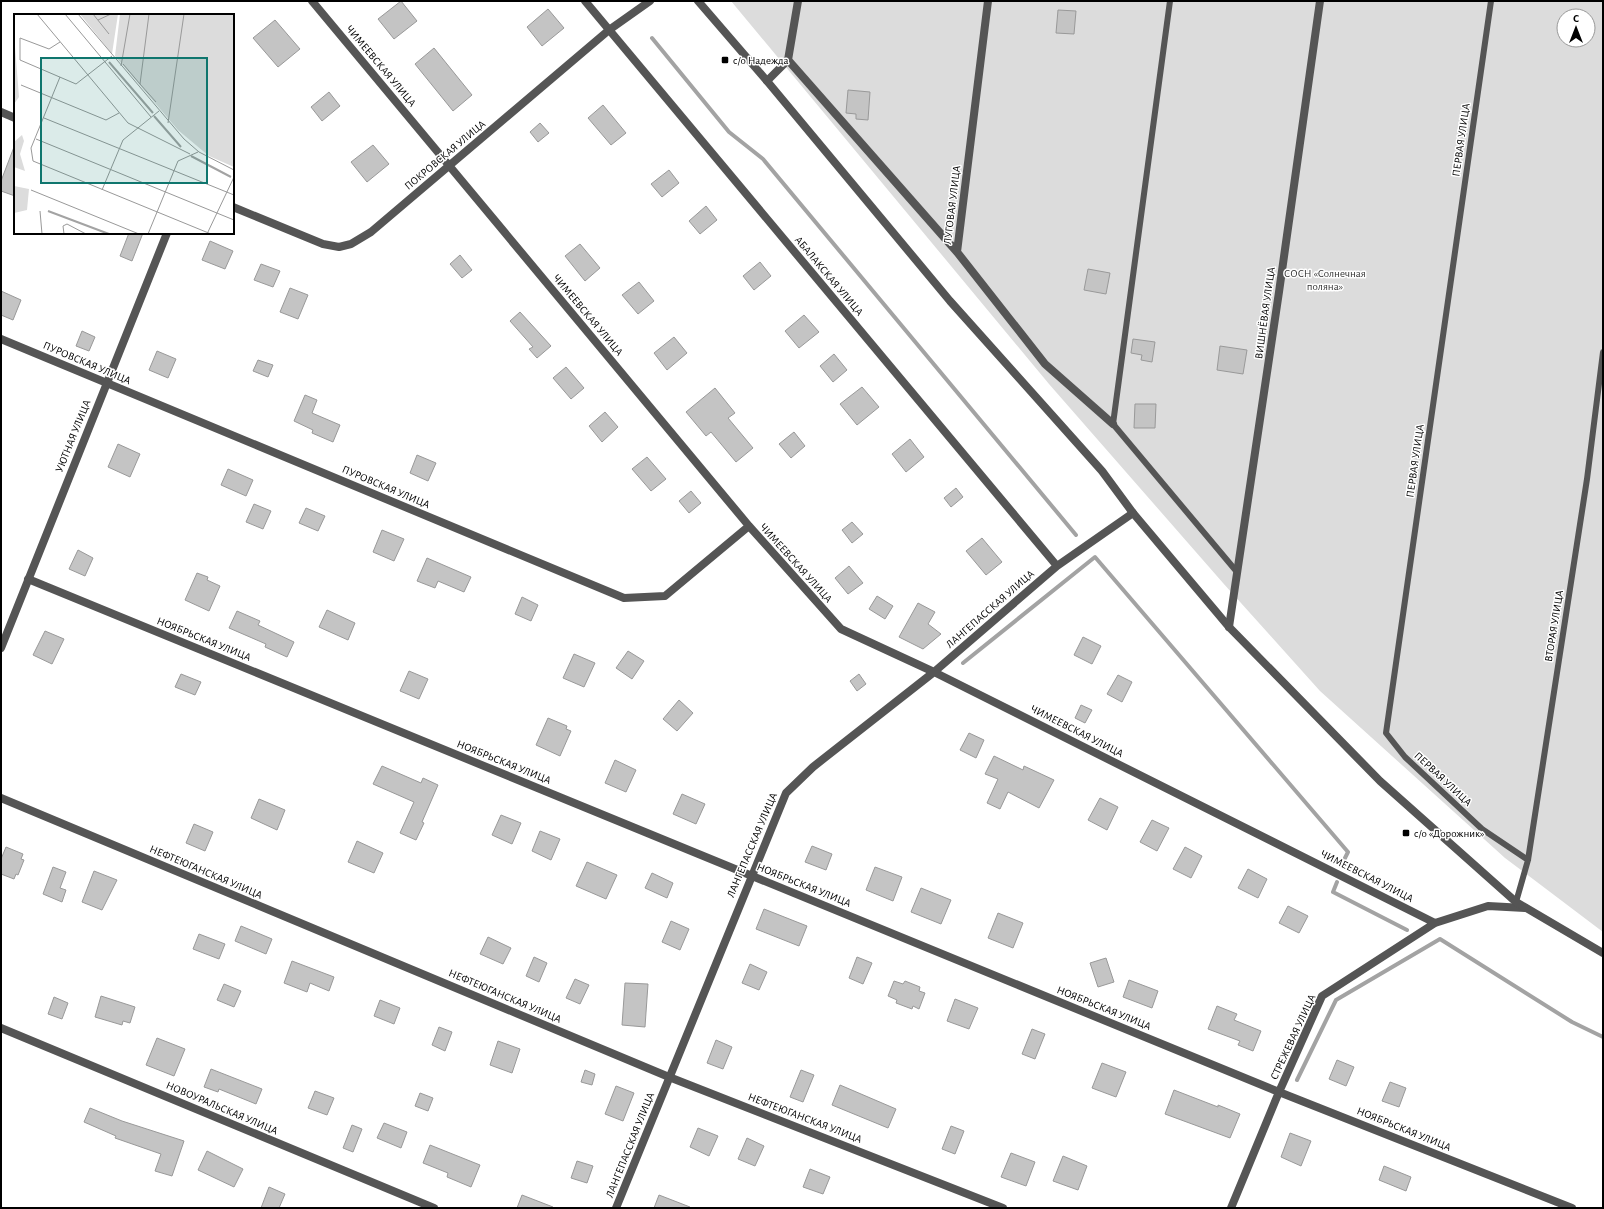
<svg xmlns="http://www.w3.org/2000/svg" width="1604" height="1209" font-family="'Alegreya Sans',sans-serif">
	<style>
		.green { fill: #dcdcdc; fill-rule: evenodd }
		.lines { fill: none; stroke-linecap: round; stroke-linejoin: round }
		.stream { stroke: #a3a3a3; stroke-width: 4 }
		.building { fill: #c4c4c4; stroke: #999 }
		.service { stroke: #555; stroke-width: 6 }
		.minor { stroke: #555; stroke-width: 8 }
		.tertiary { stroke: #555; stroke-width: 8 }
		.poi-dot { fill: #000; stroke: #fff; stroke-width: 1.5 }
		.labels { text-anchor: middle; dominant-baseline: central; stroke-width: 3; stroke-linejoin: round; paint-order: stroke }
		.poi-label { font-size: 11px; fill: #000; stroke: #fff; text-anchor: start }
		.street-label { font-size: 11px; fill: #000; stroke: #fff }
		.park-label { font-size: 11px; fill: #333; stroke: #fff }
		.inset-river { fill: none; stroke: #a3a3a3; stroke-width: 2 }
		.inset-road { fill: none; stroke: #999; stroke-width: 1 }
		.view { fill: #0f766e; fill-opacity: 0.15; stroke: #0f766e; stroke-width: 2 }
		.inset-edge { fill: none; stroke: #000; stroke-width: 2 }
	</style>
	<rect width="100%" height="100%" fill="#fff"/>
	<path class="green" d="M 731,1 L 1603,1 L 1603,932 L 1505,858 L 1320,691 L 1223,583 L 1049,384 ZM 1564,16 L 1588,16 L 1588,40 L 1564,40 Z"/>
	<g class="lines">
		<path class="stream" d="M 652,38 L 729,132 L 763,159 L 1076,535
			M 963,663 L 1095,557 L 1348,852 L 1345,858
			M 1337,882 L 1333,892 L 1407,930
			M 1297,1080 L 1336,1000 L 1440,939 L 1572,1022 L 1603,1037"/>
	</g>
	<path class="building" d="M 401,1 L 417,21 L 394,39 L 378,19 Z
		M 548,9 L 564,28 L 542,46 L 527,27 Z
		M 1058,10 L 1076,11 L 1074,34 L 1056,33 Z
		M 275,20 L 300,49 L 278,67 L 253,38 Z
		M 434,48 L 472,95 L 453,111 L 415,64 Z
		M 848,90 L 870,92 L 868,120 L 856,119 L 856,114 L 846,113 Z
		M 329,92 L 340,106 L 322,121 L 311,107 Z
		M 603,105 L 626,133 L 611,145 L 588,118 Z
		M 540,123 L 549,133 L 538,142 L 530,132 Z
		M 373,145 L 389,164 L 367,182 L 351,162 Z
		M 14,147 L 15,147 L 15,196 L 1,191 L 1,181 Z
		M 669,170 L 679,183 L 662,197 L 651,184 Z
		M 706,206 L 717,220 L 700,234 L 689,221 Z
		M 129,233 L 143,233 L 132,261 L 120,256 Z
		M 210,241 L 233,251 L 225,269 L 202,260 Z
		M 580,244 L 600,268 L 585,281 L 565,256 Z
		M 460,255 L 472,270 L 462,278 L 450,264 Z
		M 760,262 L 771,276 L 754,290 L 743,276 Z
		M 261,264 L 280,271 L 273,287 L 254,280 Z
		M 1088,269 L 1110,273 L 1106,294 L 1084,290 Z
		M 639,282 L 654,301 L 638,314 L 622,295 Z
		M 290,288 L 308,295 L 298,319 L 280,312 Z
		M 1,291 L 21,300 L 13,320 L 1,315 Z
		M 520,312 L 551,346 L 537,358 L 529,349 L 533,347 L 510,321 Z
		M 804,315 L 819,332 L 799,348 L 785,331 Z
		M 82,331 L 95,337 L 89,351 L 76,346 Z
		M 674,337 L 687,353 L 667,370 L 654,353 Z
		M 1133,339 L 1155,342 L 1152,362 L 1141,360 L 1142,355 L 1131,353 Z
		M 1220,346 L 1247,350 L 1243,374 L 1217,370 Z
		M 157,351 L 176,359 L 168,378 L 149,370 Z
		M 834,354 L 847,370 L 833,382 L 820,366 Z
		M 258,360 L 273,365 L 268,377 L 253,371 Z
		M 566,367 L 584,388 L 571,399 L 553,378 Z
		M 862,387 L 879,407 L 857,425 L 840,404 Z
		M 715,388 L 735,413 L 728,418 L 753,448 L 736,462 L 711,432 L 706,436 L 686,412 Z
		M 305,395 L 317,400 L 312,413 L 340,425 L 333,442 L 312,433 L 313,430 L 294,421 Z
		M 1135,404 L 1156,404 L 1155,428 L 1134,428 Z
		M 605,412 L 618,427 L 602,442 L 589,426 Z
		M 794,432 L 805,446 L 791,458 L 779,444 Z
		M 910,439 L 924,457 L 906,472 L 892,454 Z
		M 118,444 L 140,454 L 130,477 L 108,467 Z
		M 417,455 L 436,463 L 428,481 L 410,473 Z
		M 647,457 L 666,479 L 651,491 L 632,469 Z
		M 228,469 L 253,480 L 246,496 L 221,485 Z
		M 956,488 L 963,497 L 951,507 L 944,498 Z
		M 691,491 L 701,503 L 689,513 L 679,501 Z
		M 254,504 L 271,511 L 263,529 L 246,522 Z
		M 306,508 L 325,516 L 318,531 L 299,523 Z
		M 852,522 L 863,534 L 852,543 L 842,530 Z
		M 382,530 L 404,539 L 394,561 L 373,552 Z
		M 982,538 L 1002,562 L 986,575 L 966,551 Z
		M 78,550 L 93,558 L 85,576 L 69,569 Z
		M 427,558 L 471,577 L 464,592 L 438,581 L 435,588 L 417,581 Z
		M 849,566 L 863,583 L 848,594 L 835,578 Z
		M 197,573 L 208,577 L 207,580 L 220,586 L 209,611 L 185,600 Z
		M 877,596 L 893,606 L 885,619 L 869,609 Z
		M 522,597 L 538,605 L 531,621 L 515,614 Z
		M 918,603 L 935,612 L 928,624 L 941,634 L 923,649 L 899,637 Z
		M 327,610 L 355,623 L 348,640 L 319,627 Z
		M 237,611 L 260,621 L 258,625 L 294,642 L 287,657 L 265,647 L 266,644 L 229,628 Z
		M 45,631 L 64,639 L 52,664 L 33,655 Z
		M 1083,637 L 1101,646 L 1092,664 L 1074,655 Z
		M 628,651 L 644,661 L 632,679 L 616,668 Z
		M 574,654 L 595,663 L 584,687 L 563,678 Z
		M 409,671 L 428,679 L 419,699 L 400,691 Z
		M 181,674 L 201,682 L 195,695 L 175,687 Z
		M 859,674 L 866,684 L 857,691 L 850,681 Z
		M 1118,675 L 1132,682 L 1122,702 L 1107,694 Z
		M 679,700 L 693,713 L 677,731 L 663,719 Z
		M 1081,705 L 1092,710 L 1085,723 L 1075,718 Z
		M 548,718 L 567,726 L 566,729 L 571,731 L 560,756 L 536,745 Z
		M 969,733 L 984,740 L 976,758 L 960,750 Z
		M 994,756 L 1023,770 L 1024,766 L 1054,780 L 1039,808 L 1008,792 L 1000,809 L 987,803 L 998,779 L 985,774 Z
		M 615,760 L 636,770 L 626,792 L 605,783 Z
		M 382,766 L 421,783 L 423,778 L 438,785 L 422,822 L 424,823 L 416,840 L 400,833 L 414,802 L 373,784 Z
		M 682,794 L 705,804 L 696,824 L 673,814 Z
		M 1100,798 L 1118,807 L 1107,830 L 1088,820 Z
		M 259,799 L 285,810 L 277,830 L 251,818 Z
		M 501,815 L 521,823 L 512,844 L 492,835 Z
		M 1152,820 L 1169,828 L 1157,851 L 1140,842 Z
		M 194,824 L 213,832 L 205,851 L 186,843 Z
		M 540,831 L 560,839 L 551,860 L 532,851 Z
		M 357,841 L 383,853 L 374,873 L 348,862 Z
		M 812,846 L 832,854 L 826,870 L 805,862 Z
		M 6,847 L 23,854 L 21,859 L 24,860 L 18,875 L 16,874 L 14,879 L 1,874 L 1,859 Z
		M 1185,847 L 1202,856 L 1191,878 L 1173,869 Z
		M 587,862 L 617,875 L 606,899 L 576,886 Z
		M 53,867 L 66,872 L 60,888 L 66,890 L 62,902 L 43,894 Z
		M 875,867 L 902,877 L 893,901 L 866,890 Z
		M 1248,869 L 1267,879 L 1258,898 L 1238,888 Z
		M 94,871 L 117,880 L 102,910 L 82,902 Z
		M 652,873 L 673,883 L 667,898 L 645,888 Z
		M 921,888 L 951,900 L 941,924 L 911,912 Z
		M 1288,906 L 1308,916 L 1299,933 L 1279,923 Z
		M 764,909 L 807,926 L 799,946 L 756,929 Z
		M 998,913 L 1023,923 L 1013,948 L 988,938 Z
		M 671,921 L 689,929 L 680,950 L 662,942 Z
		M 241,926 L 272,939 L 266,954 L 235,941 Z
		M 199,934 L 225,944 L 219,959 L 193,949 Z
		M 488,937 L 511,948 L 503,964 L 480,954 Z
		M 534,957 L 547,963 L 539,982 L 526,976 Z
		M 857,957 L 872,963 L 863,984 L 849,978 Z
		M 1106,958 L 1114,982 L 1098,987 L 1090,963 Z
		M 292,961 L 334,977 L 329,991 L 310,983 L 307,992 L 284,983 Z
		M 750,964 L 767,972 L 759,990 L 742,983 Z
		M 575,979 L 589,985 L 580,1004 L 566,998 Z
		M 1129,980 L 1158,991 L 1152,1008 L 1123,997 Z
		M 894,981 L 903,984 L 905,981 L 920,987 L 919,991 L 925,993 L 919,1009 L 913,1006 L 912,1009 L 896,1003 L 897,1000 L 888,996 Z
		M 625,983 L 648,984 L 645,1027 L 622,1025 Z
		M 224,984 L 241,991 L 234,1007 L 217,1000 Z
		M 101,996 L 135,1007 L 130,1023 L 123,1021 L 122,1025 L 95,1017 Z
		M 54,997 L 68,1003 L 62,1019 L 48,1014 Z
		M 955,999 L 978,1008 L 969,1029 L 947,1021 Z
		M 380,1000 L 400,1008 L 394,1024 L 374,1016 Z
		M 1217,1006 L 1237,1014 L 1234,1020 L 1261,1031 L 1253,1051 L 1238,1045 L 1240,1041 L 1208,1029 Z
		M 439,1027 L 452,1032 L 445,1051 L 432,1045 Z
		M 1032,1029 L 1045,1034 L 1035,1059 L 1022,1054 Z
		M 157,1038 L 185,1049 L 174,1076 L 146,1065 Z
		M 716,1040 L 732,1047 L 723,1069 L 707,1063 Z
		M 498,1041 L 520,1049 L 512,1073 L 490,1065 Z
		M 1337,1060 L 1354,1067 L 1346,1086 L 1329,1079 Z
		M 1102,1063 L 1126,1072 L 1116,1097 L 1092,1088 Z
		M 211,1069 L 262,1089 L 256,1104 L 219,1089 L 218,1092 L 204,1087 Z
		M 585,1070 L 595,1074 L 592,1085 L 581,1082 Z
		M 801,1070 L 814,1075 L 803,1102 L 790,1097 Z
		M 1390,1082 L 1406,1088 L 1399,1107 L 1382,1101 Z
		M 840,1085 L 896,1109 L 888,1128 L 832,1105 Z
		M 616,1086 L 634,1093 L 623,1121 L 605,1114 Z
		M 1174,1090 L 1218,1107 L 1218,1105 L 1240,1114 L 1230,1138 L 1165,1114 Z
		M 315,1091 L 334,1098 L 327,1115 L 308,1108 Z
		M 420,1093 L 433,1098 L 428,1111 L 415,1106 Z
		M 90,1108 L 122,1121 L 184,1141 L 172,1176 L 155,1171 L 161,1154 L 115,1138 L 116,1136 L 84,1122 Z
		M 384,1123 L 407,1132 L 401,1148 L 377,1138 Z
		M 352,1125 L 362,1129 L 353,1152 L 343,1148 Z
		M 951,1126 L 964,1131 L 955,1154 L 942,1149 Z
		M 698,1128 L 718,1136 L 709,1156 L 690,1147 Z
		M 1290,1133 L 1311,1141 L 1301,1166 L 1281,1157 Z
		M 747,1138 L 764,1146 L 755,1166 L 738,1159 Z
		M 430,1145 L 480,1165 L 471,1187 L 447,1177 L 448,1173 L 423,1163 Z
		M 207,1151 L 243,1169 L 234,1187 L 198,1170 Z
		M 1011,1153 L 1035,1162 L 1026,1186 L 1001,1177 Z
		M 1063,1156 L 1087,1166 L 1078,1190 L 1053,1181 Z
		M 577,1161 L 593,1166 L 587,1183 L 571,1178 Z
		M 1384,1166 L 1411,1177 L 1406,1191 L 1379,1180 Z
		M 810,1169 L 830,1177 L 823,1194 L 803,1187 Z
		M 269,1187 L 285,1194 L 279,1208 L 261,1208 Z
		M 522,1195 L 553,1207 L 553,1208 L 517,1208 Z
		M 659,1195 L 690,1207 L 690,1208 L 654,1208 Z"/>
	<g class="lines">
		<path class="service" d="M 1170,1 L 1113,424 L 1237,572
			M 1491,1 L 1386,733 L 1405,757 L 1482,829 L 1528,860
			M 1516,902 L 1528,860 L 1587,479 L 1603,352"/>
		<path class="minor" d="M 312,1 L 749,526 L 841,629 L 934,672 L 1435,923
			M 585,1 L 1057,566
			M 988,1 L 957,252 L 1045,364 L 1113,424
			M 788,60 L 957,252
			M 767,81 L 788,60 L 798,1
			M 1,112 L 15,118
			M 233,207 L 323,244 L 339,247 L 351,244 L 371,232 L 609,30 L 650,1
			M 1,339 L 624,598 L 665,596 L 749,526
			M 28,579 L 1279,1092 L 1572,1208
			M 1229,627 L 1279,292 L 1320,1
			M 1,648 L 167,233
			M 1,798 L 669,1077 L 1003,1208
			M 1,1028 L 434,1208
			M 616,1208 L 786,793 L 813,767 L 934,672 L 1057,566 L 1133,513
			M 1231,1208 L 1279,1092 L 1322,996 L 1435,923 L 1488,906 L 1525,908"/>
		<path class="tertiary" d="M 698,1 L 767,81 L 950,301 L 1102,471 L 1133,513 L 1229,627 L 1380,781 L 1516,902 L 1603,953"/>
	</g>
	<g class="poi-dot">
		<rect x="721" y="56" width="8" height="8" rx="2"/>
		<rect x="1402" y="829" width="8" height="8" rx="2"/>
	</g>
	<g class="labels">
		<g class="poi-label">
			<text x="733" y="60">с/о Надежда</text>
			<text x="1414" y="833">с/о «Дорожник»</text>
		</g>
		<g class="street-label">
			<text transform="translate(381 66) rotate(50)">ЧИМЕЕВСКАЯ УЛИЦА</text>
			<text transform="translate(1461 140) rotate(-82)">ПЕРВАЯ УЛИЦА</text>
			<text transform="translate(445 155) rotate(-40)">ПОКРОВСКАЯ УЛИЦА</text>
			<text transform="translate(952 205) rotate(-83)">ЛУГОВАЯ УЛИЦА</text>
			<text transform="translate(829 276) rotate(50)">АБАЛАКСКАЯ УЛИЦА</text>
			<text transform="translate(1265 313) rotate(-82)">ВИШНЁВАЯ УЛИЦА</text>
			<text transform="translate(588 315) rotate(50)">ЧИМЕЕВСКАЯ УЛИЦА</text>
			<text transform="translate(87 363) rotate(23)">ПУРОВСКАЯ УЛИЦА</text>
			<text transform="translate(73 436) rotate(-68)">УЮТНАЯ УЛИЦА</text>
			<text transform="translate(1415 461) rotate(-82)">ПЕРВАЯ УЛИЦА</text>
			<text transform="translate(386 487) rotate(23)">ПУРОВСКАЯ УЛИЦА</text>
			<text transform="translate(796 563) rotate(48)">ЧИМЕЕВСКАЯ УЛИЦА</text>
			<text transform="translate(990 609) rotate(-41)">ЛАНГЕПАССКАЯ УЛИЦА</text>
			<text transform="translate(1554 626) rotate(-81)">ВТОРАЯ УЛИЦА</text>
			<text transform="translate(204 639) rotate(22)">НОЯБРЬСКАЯ УЛИЦА</text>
			<text transform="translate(1077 731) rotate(27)">ЧИМЕЕВСКАЯ УЛИЦА</text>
			<text transform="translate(504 762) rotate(22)">НОЯБРЬСКАЯ УЛИЦА</text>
			<text transform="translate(1443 779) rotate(43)">ПЕРВАЯ УЛИЦА</text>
			<text transform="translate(752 845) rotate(-67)">ЛАНГЕПАССКАЯ УЛИЦА</text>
			<text transform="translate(206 872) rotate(23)">НЕФТЕЮГАНСКАЯ УЛИЦА</text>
			<text transform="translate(1367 876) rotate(27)">ЧИМЕЕВСКАЯ УЛИЦА</text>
			<text transform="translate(804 885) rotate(22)">НОЯБРЬСКАЯ УЛИЦА</text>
			<text transform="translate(505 996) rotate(23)">НЕФТЕЮГАНСКАЯ УЛИЦА</text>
			<text transform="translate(1104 1008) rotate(22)">НОЯБРЬСКАЯ УЛИЦА</text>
			<text transform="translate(1293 1037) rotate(-65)">СТРЕЖЕВАЯ УЛИЦА</text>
			<text transform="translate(222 1108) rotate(23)">НОВОУРАЛЬСКАЯ УЛИЦА</text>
			<text transform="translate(805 1118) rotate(21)">НЕФТЕЮГАНСКАЯ УЛИЦА</text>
			<text transform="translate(1404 1129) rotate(22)">НОЯБРЬСКАЯ УЛИЦА</text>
			<text transform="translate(630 1145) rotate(-68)">ЛАНГЕПАССКАЯ УЛИЦА</text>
		</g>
		<g class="park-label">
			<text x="1325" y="273">СОСН «Солнечная<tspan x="1325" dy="13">поляна»</tspan></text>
		</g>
	</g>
	<g transform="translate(14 14)">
		<rect width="220" height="220" fill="#fff"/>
		<path d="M 66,0 L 104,0 L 98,40 ZM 106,0 L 220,0 L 220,153 L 195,142 L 164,116 L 101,42 ZM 0,20 L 5,83 L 0,90 ZM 8,121 L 10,127 L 6,140 L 11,157 L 0,153 L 0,128 ZM 0,172 L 15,175 L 13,196 L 0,199 Z" fill="#dcdcdc"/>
		<path class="inset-river" d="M 95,48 L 139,99M 140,102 L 167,133M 177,142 L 217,163M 34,197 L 95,220"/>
		<path class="inset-road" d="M 23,0 L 114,109 L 176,140M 51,0 L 137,103M 64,0 L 170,125 L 185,138 L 220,156M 79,0 L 95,20M 135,0 L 126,70 L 142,88M 84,6 L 97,0M 46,28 L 35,35 L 6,24 L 6,46 L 62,70 L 98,42M 109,50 L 126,70M 107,52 L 116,0M 46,63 L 17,134 L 19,147 L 197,220M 7,71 L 92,106 L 105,99M 30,104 L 220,181M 154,109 L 170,0M 22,125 L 220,206M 17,176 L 125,220M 88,176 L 109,126 L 145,97M 26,197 L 28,220M 50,220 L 49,212 L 53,210 L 72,220M 134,220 L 164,147 L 184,138M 193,220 L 220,163"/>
		<path class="view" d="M 27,44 L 193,44 L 193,169 L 27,169 Z"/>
		<rect width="220" height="220" class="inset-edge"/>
	</g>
	<rect width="1604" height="1209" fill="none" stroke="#000000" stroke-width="4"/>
	<g transform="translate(1576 28)"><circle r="19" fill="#ffffff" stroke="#999999"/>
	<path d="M0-3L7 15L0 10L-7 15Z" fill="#000000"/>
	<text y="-6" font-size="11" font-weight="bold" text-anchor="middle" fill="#000000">С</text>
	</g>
</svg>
